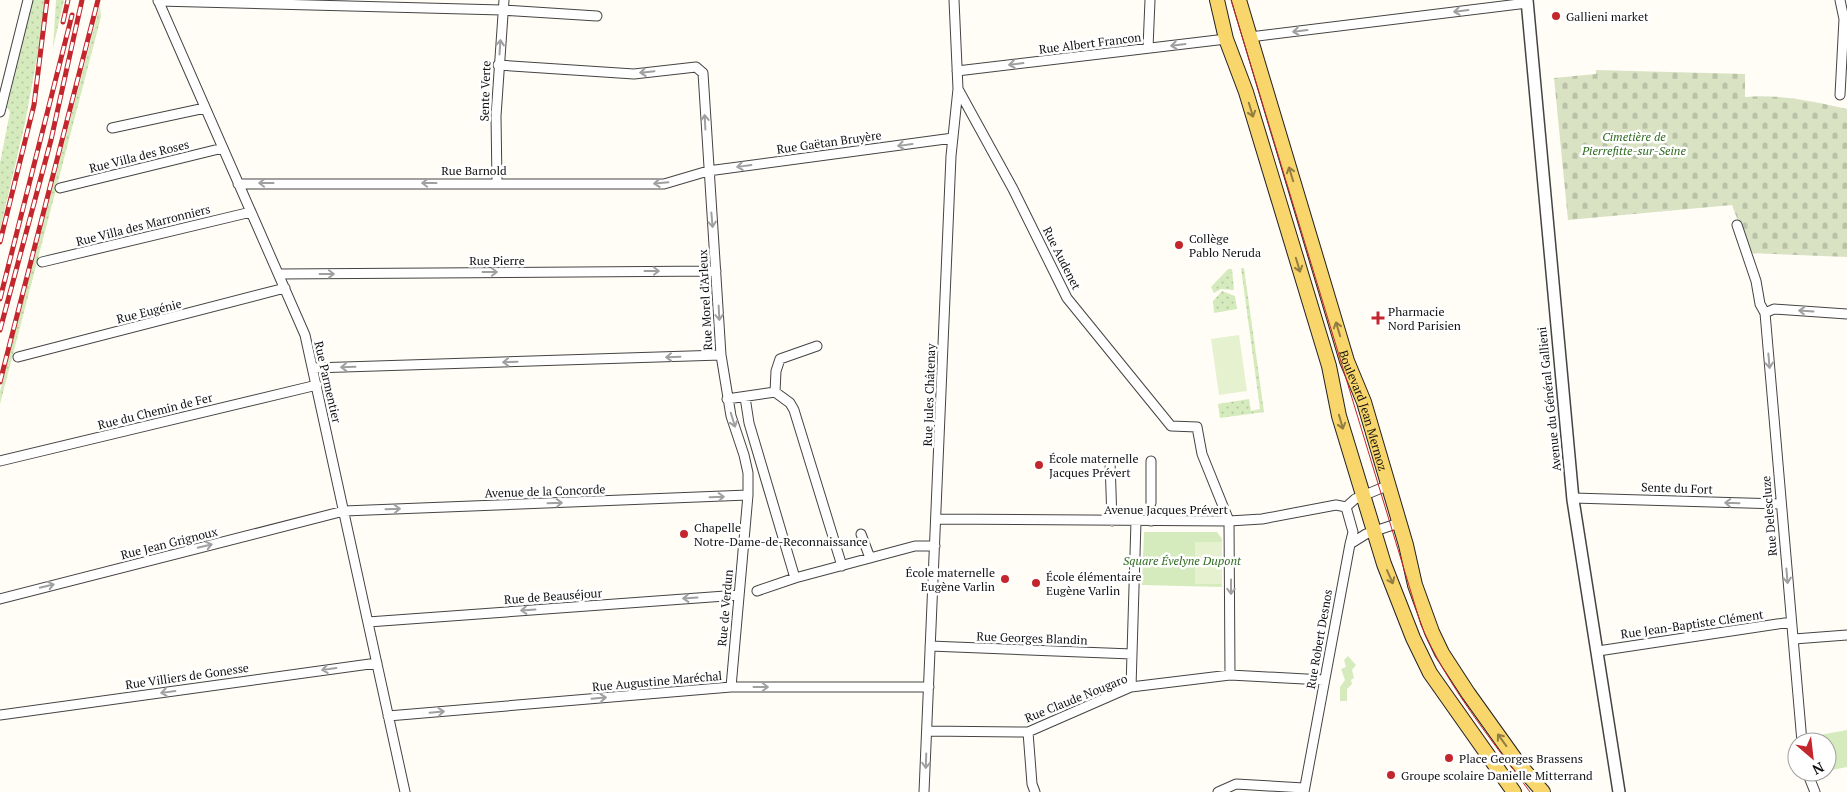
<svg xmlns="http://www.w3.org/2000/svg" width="1847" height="792" font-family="'PT Serif',serif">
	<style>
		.grass { fill: url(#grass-dots) }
		.cemetery { fill: url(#cemetery-stones) }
		.park { fill: #d5ebbd }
		.pitch { fill: #e6f2cf }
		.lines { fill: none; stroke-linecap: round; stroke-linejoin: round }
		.minor-casing { stroke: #444; stroke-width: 11 }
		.tertiary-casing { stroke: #444; stroke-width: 14 }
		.primary-casing { stroke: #222; stroke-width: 16 }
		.minor { stroke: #fff; stroke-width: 9 }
		.tertiary { stroke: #fff; stroke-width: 11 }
		.primary { stroke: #f9d66b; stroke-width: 14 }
		.tram { stroke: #c4262e; stroke-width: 1 }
		.rail-casing { stroke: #c4262e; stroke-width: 5 }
		.rail { stroke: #fff; stroke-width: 3; stroke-dasharray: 9; stroke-linecap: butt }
		.oneway { stroke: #a0a0a0 }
		.oneway2 { stroke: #917d42 }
		.poi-dot { fill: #c4262e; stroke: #fff; stroke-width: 2 }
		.labels { text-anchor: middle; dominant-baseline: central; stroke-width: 5; stroke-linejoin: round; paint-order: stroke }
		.poi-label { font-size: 12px; fill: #111; stroke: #fff; text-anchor: start }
		.street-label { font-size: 12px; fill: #111; stroke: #fff }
		.park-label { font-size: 12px; font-style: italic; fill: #2f6b1f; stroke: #fff }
	</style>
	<defs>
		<pattern id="grass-dots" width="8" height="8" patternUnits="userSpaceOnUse" patternTransform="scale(1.25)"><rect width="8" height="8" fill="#d5ebbd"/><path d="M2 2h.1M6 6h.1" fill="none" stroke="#b6c8a1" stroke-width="1.8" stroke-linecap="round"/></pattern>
		<pattern id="cemetery-stones" width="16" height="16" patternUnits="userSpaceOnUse" patternTransform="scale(1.25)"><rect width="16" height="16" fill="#d9e3c4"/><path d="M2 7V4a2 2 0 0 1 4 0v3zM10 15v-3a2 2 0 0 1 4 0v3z" fill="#b9c2a7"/></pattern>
	</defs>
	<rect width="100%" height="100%" fill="#fffdf5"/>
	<path class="grass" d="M 33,0 L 46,0 L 46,9 L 25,123 L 0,230 L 0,163 L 10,112 L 7,107 Z
		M 56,0 L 64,0 L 53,48 Z
		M 100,5 L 101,17 L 0,404 L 0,391 Z
		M 1241,268 L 1244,268 L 1264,412 L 1220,418 L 1218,404 L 1249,399 L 1251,411 L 1260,409 Z
		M 1228,269 L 1232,269 L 1234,290 L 1221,289 L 1214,293 L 1211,287 Z
		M 1222,291 L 1235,296 L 1237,309 L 1214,313 L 1213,301 Z"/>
	<path class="cemetery" d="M 1596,70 L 1745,74 L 1745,97 C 1780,94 1813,101 1847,109 L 1847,257 L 1750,253 L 1732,205 L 1568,220 L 1554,78 L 1596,74 Z"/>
	<path class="park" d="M 1144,532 L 1217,532 L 1222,539 L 1222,587 L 1142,585 Z
		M 1348,656 L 1356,665 L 1352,670 L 1354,678 L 1351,680 L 1352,684 L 1347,689 L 1347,701 L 1340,701 L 1340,687 L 1345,680 L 1341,669 L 1346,667 L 1344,660 Z
		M 1847,730 L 1847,767 L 1827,771 L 1827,742 L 1799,742 L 1798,739 Z"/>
	<path class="pitch" d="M 1239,335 L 1247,391 L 1219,395 L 1211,339 Z
		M 1195,542 L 1222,542 L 1222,584 L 1195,584 Z"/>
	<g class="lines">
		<defs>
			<path id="minor" d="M 158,0 L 305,335 L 405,792
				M 158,1 L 502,10 L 597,16
				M 1250,37 L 1527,3
				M 1148,48 L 1150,0
				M 498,65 L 634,74 L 696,67 L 703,73 L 721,355 L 731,416 L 744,455 L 748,473 L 748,495 L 731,687
				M 957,71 L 1226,39
				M 958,89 L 1013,189 L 1067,298 L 1171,426 L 1197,427 L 1202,454 L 1229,521 L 1230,675
				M 1840,95 L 1844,19 L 1840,0
				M 0,112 L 28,0
				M 112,128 L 205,108
				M 497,183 L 496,116 L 504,0
				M 238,184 L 664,184 L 708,171 L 953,138
				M 60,188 L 223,148
				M 1737,225 L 1756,281 L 1760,304 L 1765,313
				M 42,262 L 251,212
				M 279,274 L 716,271
				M 1765,313 L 1802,742
				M 1765,313 L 1774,309 L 1847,314
				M 18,357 L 285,288
				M 313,368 L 721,355
				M 775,392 L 790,403 L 794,410 L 842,566
				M 745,397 L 749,423 L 795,578 L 915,546 L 935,546
				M 727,399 L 775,392 L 776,371 L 780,359 L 817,346
				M 0,461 L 317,385
				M 1110,461 L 1112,521
				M 1151,461 L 1151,503
				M 1573,498 L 1780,504
				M 1346,507 L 1353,532 L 1350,544
				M 1151,508 L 1151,521
				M 936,519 L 1229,521 L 1262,519 L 1336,505 L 1346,507 L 1355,499 L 1389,485
				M 861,534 L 870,558
				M 757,591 L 795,578
				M 0,599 L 344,511 L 748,495
				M 368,622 L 739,595
				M 1794,639 L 1847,635
				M 930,646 L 1132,654
				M 1598,651 L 1791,622
				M 1131,687 L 1136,521
				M 0,715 L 377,663
				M 388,716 L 731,687 L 929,687
				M 927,731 L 1028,732 L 1131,687 L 1230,675 L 1324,680
				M 1028,732 L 1032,784 L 1035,792
				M 1807,772 L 1815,792
				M 924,792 L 951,156 L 958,89 L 954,0
				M 1218,792 L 1236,784 L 1304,788
				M 1304,792 L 1350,544 L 1366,534 L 1399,523"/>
			<path id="tertiary" d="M 1527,0 L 1573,500 L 1619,792"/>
			<g id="primary">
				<path d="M 1217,0 L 1226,39 L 1246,92 L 1329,366 L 1339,416 L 1384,564 L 1413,638 L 1430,673 L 1514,792"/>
				<path id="s1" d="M 1239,0 L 1347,361 L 1364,402 L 1406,545 L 1415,585 L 1432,632 L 1442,653 L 1468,693 L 1518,763 L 1543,792"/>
			</g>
		</defs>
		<use href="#minor" class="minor-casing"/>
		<use href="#tertiary" class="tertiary-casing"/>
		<use href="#primary" class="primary-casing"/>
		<use href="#minor" class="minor"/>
		<use href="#tertiary" class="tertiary"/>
		<use href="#primary" class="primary"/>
		<path class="tram" d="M 1231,0 L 1421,625 C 1447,686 1491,739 1530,792"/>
		<defs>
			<path id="rail" d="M 63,22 L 68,0
				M 0,242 L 34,105 L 47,0
				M 0,299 L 72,15
				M 0,330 L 51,140 L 82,0
				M 0,382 L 98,0"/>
		</defs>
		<use href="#rail" class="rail-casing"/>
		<use href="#rail" class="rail"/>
	</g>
	<defs><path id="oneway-shaft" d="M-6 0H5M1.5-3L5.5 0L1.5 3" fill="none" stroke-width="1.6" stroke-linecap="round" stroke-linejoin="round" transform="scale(1.25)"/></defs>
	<g class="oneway">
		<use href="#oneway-shaft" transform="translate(1461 11) rotate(173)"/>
		<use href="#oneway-shaft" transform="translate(1300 31) rotate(173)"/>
		<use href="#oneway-shaft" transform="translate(1178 45) rotate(173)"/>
		<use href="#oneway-shaft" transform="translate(500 47) rotate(-86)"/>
		<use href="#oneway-shaft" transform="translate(1016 64) rotate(173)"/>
		<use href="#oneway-shaft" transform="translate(647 72) rotate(174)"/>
		<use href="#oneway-shaft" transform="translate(705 122) rotate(-93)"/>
		<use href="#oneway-shaft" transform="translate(905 145) rotate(172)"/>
		<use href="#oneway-shaft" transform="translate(744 166) rotate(172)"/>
		<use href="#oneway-shaft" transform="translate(266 183) rotate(180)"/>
		<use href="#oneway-shaft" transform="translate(429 183) rotate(180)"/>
		<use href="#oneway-shaft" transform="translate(661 183) rotate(175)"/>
		<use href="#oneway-shaft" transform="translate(712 220) rotate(85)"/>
		<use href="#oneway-shaft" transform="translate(652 271)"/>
		<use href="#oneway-shaft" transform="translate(490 272)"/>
		<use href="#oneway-shaft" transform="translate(327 274)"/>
		<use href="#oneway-shaft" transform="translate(1806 311) rotate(-176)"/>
		<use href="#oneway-shaft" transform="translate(719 313) rotate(87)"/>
		<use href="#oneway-shaft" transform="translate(673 357) rotate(178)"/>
		<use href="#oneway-shaft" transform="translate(1769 361) rotate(85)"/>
		<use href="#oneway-shaft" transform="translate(510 362) rotate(178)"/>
		<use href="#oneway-shaft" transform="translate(348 367) rotate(178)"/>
		<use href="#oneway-shaft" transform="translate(733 420) rotate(73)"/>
		<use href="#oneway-shaft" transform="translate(717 497) rotate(-2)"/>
		<use href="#oneway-shaft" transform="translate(555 503) rotate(-2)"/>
		<use href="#oneway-shaft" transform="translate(1732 503) rotate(-178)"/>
		<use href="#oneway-shaft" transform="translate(393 509) rotate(-2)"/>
		<use href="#oneway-shaft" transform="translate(205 546) rotate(-14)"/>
		<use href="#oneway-shaft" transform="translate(1787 576) rotate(85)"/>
		<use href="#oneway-shaft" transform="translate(47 586) rotate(-14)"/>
		<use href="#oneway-shaft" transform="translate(1231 587) rotate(90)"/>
		<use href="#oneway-shaft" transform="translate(690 598) rotate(176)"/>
		<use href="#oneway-shaft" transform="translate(528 610) rotate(176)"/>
		<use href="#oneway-shaft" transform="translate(329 669) rotate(172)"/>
		<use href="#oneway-shaft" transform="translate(761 687)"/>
		<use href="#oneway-shaft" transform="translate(168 692) rotate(172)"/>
		<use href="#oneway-shaft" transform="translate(599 698) rotate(-5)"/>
		<use href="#oneway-shaft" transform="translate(437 712) rotate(-5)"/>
		<use href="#oneway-shaft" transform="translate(926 761) rotate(92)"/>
	</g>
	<g class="oneway2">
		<use href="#oneway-shaft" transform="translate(1251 110) rotate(73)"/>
		<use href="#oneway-shaft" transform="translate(1291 174) rotate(-107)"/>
		<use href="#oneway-shaft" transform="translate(1298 265) rotate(73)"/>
		<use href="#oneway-shaft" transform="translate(1338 329) rotate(-107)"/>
		<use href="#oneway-shaft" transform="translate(1341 422) rotate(74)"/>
		<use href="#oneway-shaft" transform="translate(1390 577) rotate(66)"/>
		<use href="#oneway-shaft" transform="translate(1502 740) rotate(-126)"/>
	</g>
	<g class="poi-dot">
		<circle cx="1556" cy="16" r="5"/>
		<circle cx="1179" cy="245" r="5"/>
		<path d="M1375.5 310.5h5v5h5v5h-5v5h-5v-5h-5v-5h5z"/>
		<circle cx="1039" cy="465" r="5"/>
		<circle cx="684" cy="534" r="5"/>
		<circle cx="1005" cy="579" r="5"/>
		<circle cx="1036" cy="583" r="5"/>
		<circle cx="1449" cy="758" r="5"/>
		<circle cx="1391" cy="775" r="5"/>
	</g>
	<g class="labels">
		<g class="poi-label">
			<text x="1566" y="16">Gallieni market</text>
			<text x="1189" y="238">Collège<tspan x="1189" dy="14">Pablo Neruda</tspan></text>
			<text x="1388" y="311">Pharmacie<tspan x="1388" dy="14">Nord Parisien</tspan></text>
			<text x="1049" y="458">École maternelle<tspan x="1049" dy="14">Jacques Prévert</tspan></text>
			<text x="694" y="527">Chapelle<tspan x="694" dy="14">Notre-Dame-de-Reconnaissance</tspan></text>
			<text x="995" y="572" text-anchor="end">École maternelle<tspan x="995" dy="14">Eugène Varlin</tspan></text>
			<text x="1046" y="576">École élémentaire<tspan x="1046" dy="14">Eugène Varlin</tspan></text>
			<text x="1459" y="758">Place Georges Brassens</text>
			<text x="1401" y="775">Groupe scolaire Danielle Mitterrand</text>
		</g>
		<g class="street-label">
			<text transform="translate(1090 43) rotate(-7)">Rue Albert Francon</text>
			<text transform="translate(485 91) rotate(-88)">Sente Verte</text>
			<text transform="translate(829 142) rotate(-8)">Rue Gaëtan Bruyère</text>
			<text transform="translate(139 156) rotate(-14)">Rue Villa des Roses</text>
			<text x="474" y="170">Rue Barnold</text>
			<text transform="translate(143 225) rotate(-14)">Rue Villa des Marronniers</text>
			<text transform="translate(1062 258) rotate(63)">Rue Audenet</text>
			<text x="497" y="260">Rue Pierre</text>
			<text transform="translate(705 300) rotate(-93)">Rue Morel d'Arleux</text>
			<text transform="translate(149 311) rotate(-14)">Rue Eugénie</text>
			<text transform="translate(328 382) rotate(77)">Rue Parmentier</text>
			<text transform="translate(929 395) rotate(-88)">Rue Jules Châtenay</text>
			<text transform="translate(1549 399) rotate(-96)">Avenue du Général Gallieni</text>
			<text stroke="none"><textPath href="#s1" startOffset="429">Boulevard Jean Mermoz</textPath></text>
			<text transform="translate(155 411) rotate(-14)">Rue du Chemin de Fer</text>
			<text transform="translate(1677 488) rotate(2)">Sente du Fort</text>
			<text transform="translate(545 491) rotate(-2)">Avenue de la Concorde</text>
			<text x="1166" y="509">Avenue Jacques Prévert</text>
			<text transform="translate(1769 516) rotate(-95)">Rue Delescluze</text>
			<text transform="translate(169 543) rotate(-14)">Rue Jean Grignoux</text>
			<text transform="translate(553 596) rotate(-4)">Rue de Beauséjour</text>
			<text transform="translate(725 608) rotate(-85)">Rue de Verdun</text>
			<text transform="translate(1692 624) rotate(-8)">Rue Jean-Baptiste Clément</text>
			<text transform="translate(1032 638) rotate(2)">Rue Georges Blandin</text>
			<text transform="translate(1319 639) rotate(-80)">Rue Robert Desnos</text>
			<text transform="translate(187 676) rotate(-8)">Rue Villiers de Gonesse</text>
			<text transform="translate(657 681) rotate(-5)">Rue Augustine Maréchal</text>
			<text transform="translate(1076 698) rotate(-22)">Rue Claude Nougaro</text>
		</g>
		<g class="park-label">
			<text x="1634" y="136">Cimetière de<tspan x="1634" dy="14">Pierrefitte-sur-Seine</tspan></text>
			<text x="1182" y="560">Square Évelyne Dupont</text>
		</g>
	</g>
	<g transform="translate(1812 757) rotate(152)"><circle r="24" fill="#ffffff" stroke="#a0a0a0"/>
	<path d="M0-4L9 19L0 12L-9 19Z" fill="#c4262e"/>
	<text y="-8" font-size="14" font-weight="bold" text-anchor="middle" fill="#111111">N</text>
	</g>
</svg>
